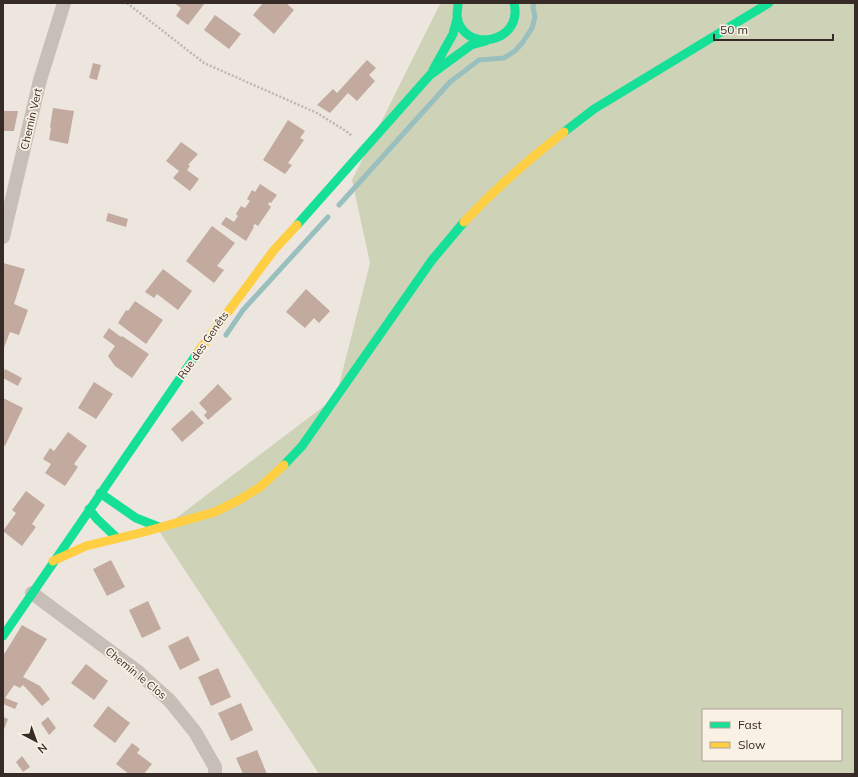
<svg xmlns="http://www.w3.org/2000/svg" width="858" height="777" font-family="Mulish,sans-serif">
	<style>
		.green { fill: #ced3b7; fill-rule: evenodd }
		.lines { fill: none; stroke-linecap: round; stroke-linejoin: round }
		.stream { stroke: #99bfbf; stroke-width: 5 }
		.building { fill: #c2aa9e }
		.path { stroke: #beb6b0; stroke-width: 2.5; stroke-dasharray: 2 2; stroke-linecap: butt }
		.street { stroke: #c6beb7; stroke-width: 14 }
		.fast { stroke: #16e098; stroke-width: 9 }
		.slow { stroke: #ffcf43; stroke-width: 9 }
		.labels { text-anchor: middle; dominant-baseline: central; stroke-width: 3.5; stroke-linejoin: round; paint-order: stroke }
		.street-label { font-size: 11px; fill: #362b26; stroke: #faf1e5 }
	</style>
	<rect width="100%" height="100%" fill="#ede6de"/>
	<path class="green" d="M 442,3 L 855,3 L 855,774 L 319,774 L 159,531 L 336,397 L 370,263 L 352,180 L 439,6 ZM 703,710 L 841,710 L 841,760 L 703,760 Z"/>
	<g class="lines">
		<path class="stream" d="M 339,205 L 450,82 L 479,60 L 504,58 L 515,51 L 523,42 L 532,28 L 535,17 L 533,7 L 534,3
			M 226,335 L 243,310 L 328,217"/>
	</g>
	<path class="building" d="M 174,3 L 205,3 L 188,25 L 176,16 L 181,8 Z
		M 263,3 L 286,3 L 294,10 L 274,34 L 253,15 Z
		M 215,15 L 241,34 L 229,49 L 204,30 Z
		M 367,60 L 376,68 L 369,75 L 375,81 L 357,101 L 348,93 L 330,113 L 317,105 L 333,89 L 337,93 Z
		M 93,63 L 101,65 L 97,80 L 89,78 Z
		M 53,108 L 74,111 L 68,144 L 49,140 L 51,128 L 50,127 Z
		M 3,111 L 18,111 L 14,131 L 3,131 Z
		M 288,120 L 305,131 L 300,138 L 304,140 L 288,163 L 292,165 L 285,174 L 263,160 Z
		M 181,142 L 198,154 L 188,165 L 190,166 L 187,170 L 199,179 L 190,191 L 173,178 L 179,171 L 166,161 Z
		M 260,184 L 277,195 L 271,203 L 269,202 L 268,204 L 271,207 L 258,226 L 255,224 L 253,226 L 254,227 L 246,241 L 221,224 L 226,217 L 234,222 L 238,216 L 236,214 L 241,206 L 245,208 L 250,201 L 247,199 L 252,190 L 255,192 Z
		M 108,213 L 128,219 L 126,227 L 106,221 Z
		M 212,226 L 235,243 L 217,266 L 224,270 L 214,283 L 186,261 Z
		M 3,263 L 25,269 L 14,304 L 28,310 L 19,335 L 10,332 L 3,350 Z
		M 163,269 L 192,291 L 178,310 L 157,294 L 154,298 L 145,292 Z
		M 306,289 L 330,311 L 319,323 L 314,318 L 305,328 L 286,312 Z
		M 135,301 L 163,320 L 146,344 L 118,323 L 126,310 L 128,311 Z
		M 109,328 L 121,337 L 122,336 L 149,354 L 132,378 L 115,366 L 108,356 L 115,346 L 103,337 Z
		M 5,369 L 22,378 L 18,386 L 3,378 L 3,373 Z
		M 94,382 L 113,394 L 96,419 L 78,408 Z
		M 218,384 L 232,399 L 208,420 L 204,415 L 207,412 L 199,403 Z
		M 3,398 L 23,408 L 5,446 L 3,445 Z
		M 192,410 L 204,423 L 182,442 L 171,429 Z
		M 68,432 L 87,446 L 74,464 L 78,467 L 65,486 L 45,473 L 51,464 L 43,459 L 50,448 L 54,451 Z
		M 26,491 L 45,505 L 32,524 L 36,527 L 22,546 L 3,531 L 16,513 L 12,510 Z
		M 111,560 L 125,587 L 107,596 L 93,569 Z
		M 148,601 L 161,629 L 142,638 L 129,610 Z
		M 22,625 L 47,639 L 23,677 L 40,686 L 50,699 L 42,706 L 26,688 L 23,685 L 20,688 L 14,685 L 5,698 L 18,703 L 15,709 L 3,704 L 3,656 Z
		M 188,636 L 200,660 L 180,670 L 168,646 Z
		M 86,664 L 108,681 L 94,700 L 71,683 Z
		M 218,668 L 231,697 L 211,706 L 198,677 Z
		M 241,703 L 253,730 L 231,741 L 218,713 Z
		M 108,706 L 130,723 L 115,743 L 93,726 Z
		M 3,717 L 8,719 L 3,732 Z
		M 48,717 L 56,728 L 49,735 L 41,723 Z
		M 132,743 L 140,749 L 137,753 L 152,764 L 144,774 L 129,774 L 116,764 Z
		M 257,750 L 267,774 L 243,774 L 236,758 Z
		M 22,756 L 30,767 L 23,772 L 16,762 Z"/>
	<g class="lines">
		<path class="path" d="M 127,3 L 204,63 L 317,113 L 346,131 L 352,136"/>
		<path class="street" d="M 3,237 L 40,80 L 64,3
			M 32,593 L 137,671 L 170,701 L 195,732 L 215,767 L 215,774"/>
		<path class="fast" d="M 458,3 C 458,7 457,12 457,16 C 462,54 524,44 514,3
			M 433,70 L 453,34 L 457,19
			M 564,132 L 594,109 L 769,3
			M 297,225 L 430,75 L 471,45 L 486,41
			M 284,465 L 302,446 L 432,260 L 464,222
			M 100,493 L 136,518 L 159,527
			M 89,509 L 97,519 L 117,538
			M 3,636 L 198,352"/>
		<path class="slow" d="M 464,222 C 495,189 529,159 564,132
			M 198,352 L 274,250 L 297,225
			M 53,561 L 86,546 L 144,532 L 215,512 L 239,500 L 260,487 L 284,465"/>
	</g>
	<g class="labels">
		<g class="street-label">
			<text transform="translate(31 119) rotate(-77)">Chemin Vert</text>
			<text transform="translate(203 345) rotate(-55)">Rue des Genêts</text>
			<text transform="translate(136 673) rotate(39)">Chemin le Clos</text>
		</g>
	</g>
	<rect width="858" height="777" fill="none" stroke="#362b26" stroke-width="8"/>
	<rect x="702" y="709" width="140" height="52" fill="#faf1e5" stroke="#aca299"/>
	<rect x="710" y="722" width="20" height="6" fill="#16e098" stroke="#aca299"/>
	<text x="738" y="729" font-size="12" fill="#362b26">Fast</text>
	<rect x="710" y="742" width="20" height="6" fill="#ffcf43" stroke="#aca299"/>
	<text x="738" y="749" font-size="12" fill="#362b26">Slow</text>
	<g transform="translate(36 741) rotate(139)" stroke="#faf1e5" stroke-width="3" paint-order="stroke">
	<path d="M0-3L7 15L0 10L-7 15Z" fill="#362b26"/>
	<text y="-6" font-size="11" font-weight="bold" text-anchor="middle" fill="#362b26">N</text>
	</g>
	<path d="M714 34v6h119v-6" fill="none" stroke="#362b26" stroke-width="2"/>
	<text x="720" y="34" font-size="12" fill="#362b26" stroke="#faf1e5" stroke-width="3" paint-order="stroke">50 m</text>
</svg>
